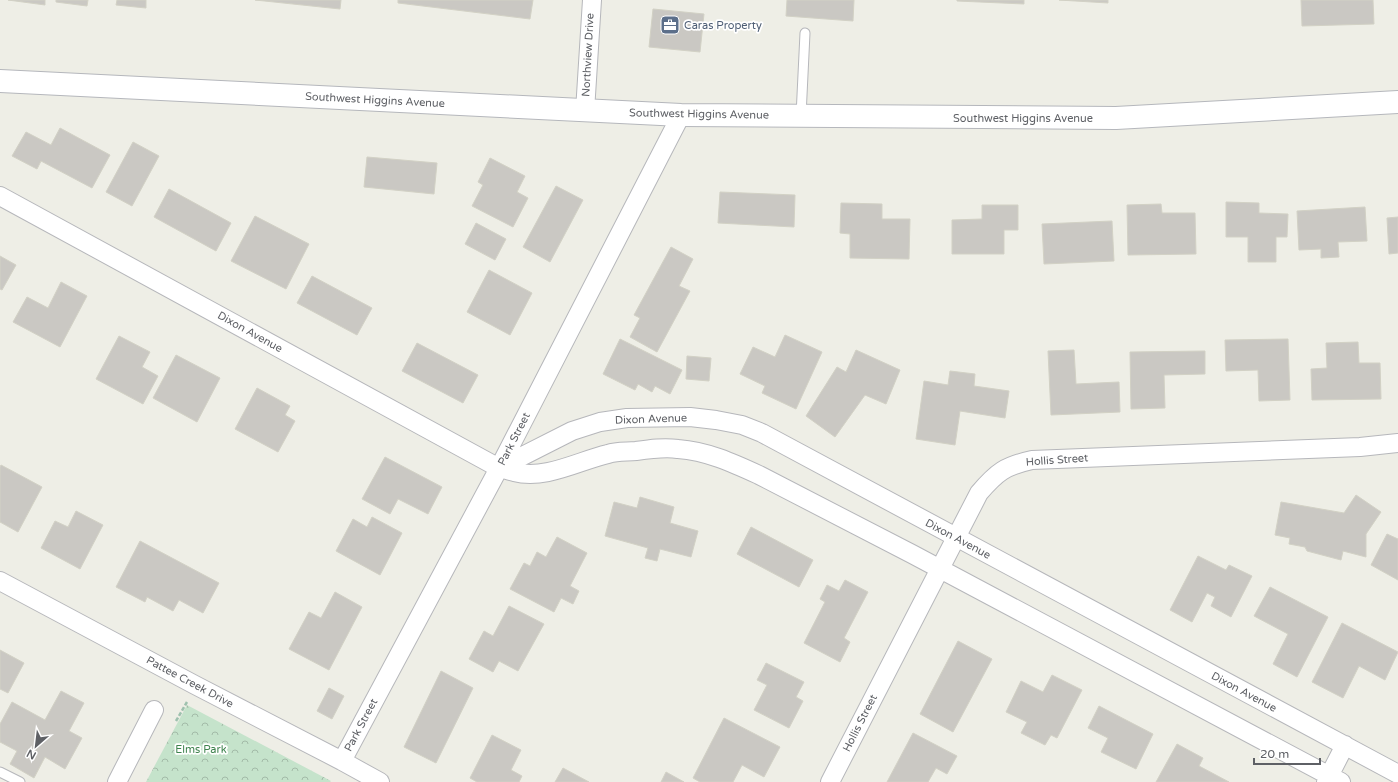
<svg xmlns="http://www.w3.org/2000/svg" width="1398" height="782" font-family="'Varela Round',sans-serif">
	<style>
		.park { fill: url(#park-crowns) }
		.building { fill: #cac8c3; stroke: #d2d1c5 }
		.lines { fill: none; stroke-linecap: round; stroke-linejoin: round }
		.lane-casing { stroke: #b6b7bb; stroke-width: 11 }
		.street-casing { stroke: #b6b7bb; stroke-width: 20 }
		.secondary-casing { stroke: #b5b7bc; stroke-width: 24 }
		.path { stroke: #9ec1ae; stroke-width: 2.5; stroke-dasharray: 4 2; stroke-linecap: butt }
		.lane { stroke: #fff; stroke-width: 9 }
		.street { stroke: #fff; stroke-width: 18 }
		.secondary { stroke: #fff; stroke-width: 22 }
		.labels { text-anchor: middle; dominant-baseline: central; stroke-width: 3.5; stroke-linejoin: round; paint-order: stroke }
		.service-label { font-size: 11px; fill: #4e5e75; stroke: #fff; text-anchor: start }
		.street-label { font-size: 11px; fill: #5e6065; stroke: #fff }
		.park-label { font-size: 11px; fill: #3f834e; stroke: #fff }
	</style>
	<defs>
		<pattern id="park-crowns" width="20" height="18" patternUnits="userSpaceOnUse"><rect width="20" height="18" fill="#c5e3cb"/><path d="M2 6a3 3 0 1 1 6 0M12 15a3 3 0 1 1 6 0" fill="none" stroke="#a3bba8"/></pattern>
	</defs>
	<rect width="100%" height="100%" fill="#eeeee6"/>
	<path class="park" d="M 187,705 L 331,781 L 330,782 L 146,782 Z"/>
	<path class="building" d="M 8,0 L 45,0 L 45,5 Z
		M 56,0 L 88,0 L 87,6 L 56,2 Z
		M 117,0 L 146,0 L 146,8 L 116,5 Z
		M 255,0 L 341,0 L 340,9 Z
		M 398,0 L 533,0 L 530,19 L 398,3 Z
		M 787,0 L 854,0 L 853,21 L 786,16 Z
		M 957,0 L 1024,0 L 1024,4 L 957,1 Z
		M 1059,0 L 1108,0 L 1108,3 Z
		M 1301,0 L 1373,0 L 1374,24 L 1302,26 Z
		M 653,9 L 704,14 L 700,52 L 649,47 Z
		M 60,128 L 110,155 L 92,188 L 41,161 L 37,169 L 12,156 L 26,132 L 51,145 Z
		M 133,142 L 159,156 L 132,206 L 106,192 Z
		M 367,157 L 437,163 L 434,194 L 364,187 Z
		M 490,158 L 525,176 L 517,192 L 528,198 L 513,227 L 472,206 L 483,185 L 478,182 Z
		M 556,186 L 583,200 L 550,262 L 523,247 Z
		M 169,189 L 231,223 L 216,251 L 154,217 Z
		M 720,192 L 795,195 L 794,227 L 718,223 Z
		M 1226,202 L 1259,203 L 1259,213 L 1288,214 L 1287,237 L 1276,237 L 1276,262 L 1248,262 L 1248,237 L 1226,237 Z
		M 841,203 L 882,204 L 882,219 L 910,219 L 909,259 L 850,258 L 850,234 L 840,233 Z
		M 1161,204 L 1162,213 L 1195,213 L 1196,254 L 1128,255 L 1127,205 Z
		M 982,205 L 1018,205 L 1018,230 L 1004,230 L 1004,254 L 952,254 L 952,220 L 982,219 Z
		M 1365,207 L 1367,241 L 1338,242 L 1339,257 L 1321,258 L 1321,249 L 1299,250 L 1297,211 Z
		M 255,216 L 309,244 L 286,289 L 231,261 Z
		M 1398,217 L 1398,253 L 1389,254 L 1387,218 Z
		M 1112,221 L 1114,261 L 1044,264 L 1042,224 Z
		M 476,223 L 506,239 L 495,260 L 465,244 Z
		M 671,247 L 693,259 L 679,286 L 690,291 L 657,352 L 630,337 L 640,318 L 634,315 Z
		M 0,256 L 16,265 L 2,290 L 0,289 Z
		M 489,270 L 532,293 L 510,335 L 467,312 Z
		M 312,276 L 372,308 L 357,335 L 297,303 Z
		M 61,282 L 87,296 L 60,347 L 13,322 L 27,297 L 48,308 Z
		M 785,335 L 822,352 L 796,409 L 762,393 L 765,386 L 740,374 L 753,347 L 775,357 Z
		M 119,336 L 150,352 L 142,367 L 158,376 L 143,404 L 96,379 Z
		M 620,339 L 682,370 L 670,394 L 655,386 L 652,392 L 638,384 L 635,390 L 603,374 Z
		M 1288,339 L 1290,400 L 1259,401 L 1258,370 L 1226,371 L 1225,340 Z
		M 1358,342 L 1359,363 L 1380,363 L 1381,399 L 1312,400 L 1311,369 L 1327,368 L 1326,343 Z
		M 417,343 L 478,375 L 463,403 L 402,371 Z
		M 856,350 L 900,370 L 886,404 L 865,395 L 835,437 L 806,416 L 837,367 L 846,372 Z
		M 1074,350 L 1076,384 L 1119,382 L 1120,412 L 1051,415 L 1048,351 Z
		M 1205,351 L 1205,374 L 1164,375 L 1165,408 L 1131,409 L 1130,352 Z
		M 176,355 L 220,378 L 197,422 L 153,398 Z
		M 687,356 L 711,358 L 709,381 L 686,379 Z
		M 950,371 L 975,374 L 974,386 L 1009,391 L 1005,418 L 960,411 L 955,445 L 916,439 L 924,381 L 948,385 Z
		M 257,388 L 290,406 L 285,415 L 295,421 L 278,452 L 235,429 Z
		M 385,457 L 442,487 L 428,514 L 398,499 L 390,514 L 362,499 Z
		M 1,465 L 42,487 L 18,532 L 0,522 L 0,467 Z
		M 1356,495 L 1381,512 L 1366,534 L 1366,557 L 1343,551 L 1341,560 L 1307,551 L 1305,547 L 1289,544 L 1290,538 L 1275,535 L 1281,502 L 1344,513 Z
		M 640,497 L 674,507 L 670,523 L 698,531 L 691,557 L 660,549 L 657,561 L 645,558 L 648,548 L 605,536 L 614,502 L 637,508 Z
		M 76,511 L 103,525 L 80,569 L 41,548 L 55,521 L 68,527 Z
		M 372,517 L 402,533 L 380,575 L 336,551 L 353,519 L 367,527 Z
		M 751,527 L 813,560 L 799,587 L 737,554 Z
		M 1387,534 L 1398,539 L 1398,580 L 1371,565 Z
		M 557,537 L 587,553 L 570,586 L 579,591 L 573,604 L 561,598 L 554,612 L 510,589 L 524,563 L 530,566 L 537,552 L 546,557 Z
		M 140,541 L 219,583 L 203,613 L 179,600 L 173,611 L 147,597 L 145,602 L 116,587 Z
		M 1198,556 L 1226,570 L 1229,565 L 1252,576 L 1231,617 L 1211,606 L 1215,597 L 1207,593 L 1192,622 L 1170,610 Z
		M 845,580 L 868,592 L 844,638 L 850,642 L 840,662 L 804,643 L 825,602 L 820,599 L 827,585 L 839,591 Z
		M 1270,587 L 1328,617 L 1297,677 L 1273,664 L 1288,634 L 1254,616 Z
		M 335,592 L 362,607 L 329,670 L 289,649 L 309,612 L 321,618 Z
		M 509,606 L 544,624 L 518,671 L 499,661 L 493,672 L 469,659 L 484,631 L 493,636 Z
		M 1342,623 L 1398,652 L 1385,680 L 1359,666 L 1343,698 L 1312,682 Z
		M 958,641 L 992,659 L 953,732 L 920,714 Z
		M 0,650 L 24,663 L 8,693 L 0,689 Z
		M 766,663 L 804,682 L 796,697 L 803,701 L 789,728 L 754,710 L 767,685 L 757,680 Z
		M 441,671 L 473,688 L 436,763 L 404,747 Z
		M 1052,675 L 1082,690 L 1057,738 L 1051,735 L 1045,745 L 1021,733 L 1027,722 L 1006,712 L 1021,681 L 1043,692 Z
		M 329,688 L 344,696 L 332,719 L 317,711 Z
		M 61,691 L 84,703 L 69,731 L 82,738 L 65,769 L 45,757 L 34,778 L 10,764 L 17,751 L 0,742 L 0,724 L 12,702 L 45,720 Z
		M 1099,706 L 1153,734 L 1136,769 L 1101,752 L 1108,738 L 1088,728 Z
		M 724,718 L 780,747 L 764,777 L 742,765 L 733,782 L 700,782 L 693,778 Z
		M 913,733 L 957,756 L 947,774 L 936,768 L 928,782 L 887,782 Z
		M 492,735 L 521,750 L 511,770 L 522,776 L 519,782 L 477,782 L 470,778 Z
		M 1177,744 L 1203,758 L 1199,766 L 1229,782 L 1156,782 Z
		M 563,768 L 589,782 L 555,782 Z
		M 666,772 L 684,782 L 661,782 Z"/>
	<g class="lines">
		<defs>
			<path id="lane" d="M 801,116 L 805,33
				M 0,772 L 20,782"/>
			<path id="street" d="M 585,111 L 592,0
				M 0,196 L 499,468 C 504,469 509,471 514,472 C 546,480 578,461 608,454 C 617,451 627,452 636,451 C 650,449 664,447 678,449 C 707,451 733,463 759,475 L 912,554 L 1341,782
				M 499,468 L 572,431 L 600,422 L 627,418 L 690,417 L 716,420 L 742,425 L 762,433 L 1398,774
				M 0,581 L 195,685 L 342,761 L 380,782
				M 342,761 L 499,468 L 681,115
				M 117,782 L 154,710
				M 830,782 L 979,493 C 997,472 1005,466 1032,460 L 1360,447 L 1398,443
				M 1326,782 L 1345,745"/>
			<path id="secondary" d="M 0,81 L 681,115 L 1116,118 L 1398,102"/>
		</defs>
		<use href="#lane" class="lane-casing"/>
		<use href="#street" class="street-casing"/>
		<use href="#secondary" class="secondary-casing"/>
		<path class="path" d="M 176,721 L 187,702"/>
		<use href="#lane" class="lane"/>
		<use href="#street" class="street"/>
		<use href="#secondary" class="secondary"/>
	</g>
	<defs>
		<symbol id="office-square" viewBox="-11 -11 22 22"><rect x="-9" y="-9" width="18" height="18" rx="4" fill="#5c6f8a" stroke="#fff"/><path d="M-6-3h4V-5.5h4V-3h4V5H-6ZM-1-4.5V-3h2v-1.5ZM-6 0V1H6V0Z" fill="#fff"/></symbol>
	</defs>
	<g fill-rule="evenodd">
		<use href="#office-square" x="659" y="14" width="22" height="22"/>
	</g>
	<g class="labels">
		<g class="service-label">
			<text x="684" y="25">Caras Property</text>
		</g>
		<g class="street-label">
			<text transform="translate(588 55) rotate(-87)">Northview Drive</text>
			<text transform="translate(375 100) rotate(3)">Southwest Higgins Avenue</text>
			<text transform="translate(699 114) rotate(1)">Southwest Higgins Avenue</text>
			<text x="1023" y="118">Southwest Higgins Avenue</text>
			<text transform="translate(250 332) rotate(29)">Dixon Avenue</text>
			<text transform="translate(651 419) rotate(-2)">Dixon Avenue</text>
			<text transform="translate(514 439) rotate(-63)">Park Street</text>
			<text transform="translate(1057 460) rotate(-4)">Hollis Street</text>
			<text transform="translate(958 539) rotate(28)">Dixon Avenue</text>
			<text transform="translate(190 682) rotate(28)">Pattee Creek Drive</text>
			<text transform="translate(1244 692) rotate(28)">Dixon Avenue</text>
			<text transform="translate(860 723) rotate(-63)">Hollis Street</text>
			<text transform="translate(361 725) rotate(-62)">Park Street</text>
		</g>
		<g class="park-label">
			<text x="201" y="749">Elms Park</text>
		</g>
	</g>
	<g transform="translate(36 746) rotate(208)" stroke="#ffffff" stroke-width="3" paint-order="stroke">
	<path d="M0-3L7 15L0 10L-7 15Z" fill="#5e6065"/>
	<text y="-6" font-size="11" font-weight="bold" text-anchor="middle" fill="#5e6065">N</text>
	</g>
	<path d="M1254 758v6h66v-6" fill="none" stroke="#5e6065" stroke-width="2"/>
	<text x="1260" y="758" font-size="12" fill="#5e6065" stroke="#ffffff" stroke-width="3" paint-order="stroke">20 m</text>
</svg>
